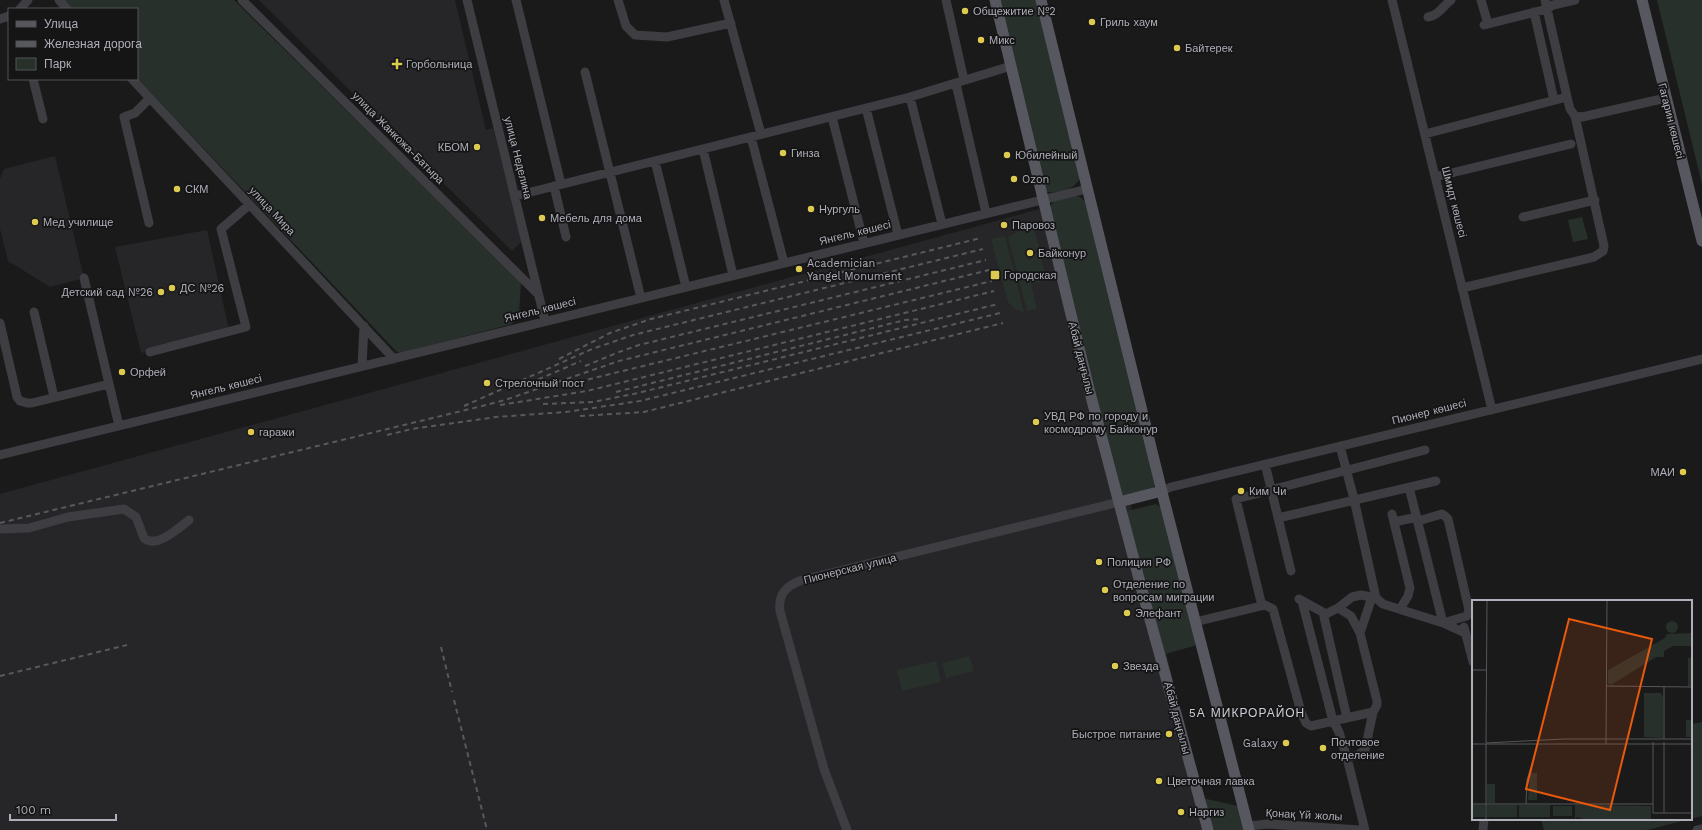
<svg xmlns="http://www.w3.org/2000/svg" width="1702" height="830" font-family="'Work Sans',sans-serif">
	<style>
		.built { fill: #262628 }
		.green { fill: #28302b }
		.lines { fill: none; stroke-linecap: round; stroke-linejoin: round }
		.minor { stroke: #3d3d42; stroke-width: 9 }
		.major { stroke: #57575f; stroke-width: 11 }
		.rail { stroke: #58595f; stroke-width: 2; stroke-dasharray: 5 4; stroke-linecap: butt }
		.poi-dot { fill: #ddca50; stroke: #151516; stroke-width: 1.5 }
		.labels { text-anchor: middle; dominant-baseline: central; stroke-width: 3.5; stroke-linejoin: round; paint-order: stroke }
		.poi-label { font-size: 11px; fill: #aeafb9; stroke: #151516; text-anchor: start }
		.street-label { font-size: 11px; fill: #aeafb9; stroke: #151516 }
		.neighbourhood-label { font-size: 12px; letter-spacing: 1px; fill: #cecfd6; stroke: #151516 }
		.inset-road { fill: none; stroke: #55565a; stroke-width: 1 }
		.view { fill: #e8590c; fill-opacity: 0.15; stroke: #e8590c; stroke-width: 2 }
		.inset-edge { fill: none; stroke: #aeafb9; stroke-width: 2 }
	</style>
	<rect width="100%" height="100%" fill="#1a1a1b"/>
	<path class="built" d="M 259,0 L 455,0 L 486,130 L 493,128 L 522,241 L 512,251 Z
		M 55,156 L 84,278 L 50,287 L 8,261 L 0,229 L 0,179 L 4,169 Z
		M 1058,204 L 1209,830 L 0,830 L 0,494 Z
		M 207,230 L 229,330 L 141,353 L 115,247 Z"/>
	<path class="green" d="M 64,0 L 234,0 L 521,282 L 519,315 L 512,324 L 400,353 L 396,351 L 137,78 L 137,9 L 73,9 Z
		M 998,0 L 1038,0 L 1080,178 C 1076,189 1057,194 1046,192 Z
		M 1657,0 L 1702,0 L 1702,184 Z
		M 1076,196 L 1080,197 L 1087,203 L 1157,482 L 1152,490 L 1121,496 L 1049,208 L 1054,201 Z
		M 1582,217 L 1588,239 L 1573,242 L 1568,220 Z
		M 1032,220 L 1039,248 L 1034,250 L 1031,248 L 1027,248 L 1024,252 L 1026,258 L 1030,260 L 1034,257 L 1035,254 L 1040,255 L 1047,280 L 1031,284 L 1037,309 L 1027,311 L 1008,237 L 1013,235 Z
		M 1005,236 L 1024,312 L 1015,309 L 1008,302 L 991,239 Z
		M 1156,504 L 1162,508 L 1197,645 L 1162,655 L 1126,516 L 1128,511 Z
		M 970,656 L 974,671 L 946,678 L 942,663 Z
		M 936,661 L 941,682 L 902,691 L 897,670 Z
		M 1702,722 L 1702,816 L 1647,830 L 1544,830 L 1541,819 L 1691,819 L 1691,724 Z
		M 1202,798 L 1238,806 L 1245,830 L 1211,830 Z"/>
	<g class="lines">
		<path class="minor" d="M 59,0 L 67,9
			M 242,0 L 538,294
			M 467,0 L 545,321
			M 516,0 L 561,184
			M 618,0 L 626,26 L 635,35 L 667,37 L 731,23
			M 724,0 L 761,134
			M 946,0 L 964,80
			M 1392,0 L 1492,410
			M 1481,0 L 1488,24
			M 20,9 L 28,0
			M 1534,12 L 1554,100
			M 1428,17 C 1439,15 1442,7 1451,0
			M 0,19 L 9,16
			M 1484,25 L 1547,9 L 1553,5 L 1575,0
			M 585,72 L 641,298
			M 33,79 L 43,119
			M 132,79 L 394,359
			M 956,84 L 986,213
			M 910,97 L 942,224
			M 866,108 L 898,235
			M 1575,116 L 1582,117 L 1666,98
			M 832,117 L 864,243
			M 1425,134 L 1567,97
			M 751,137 L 784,263
			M 703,149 L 733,275
			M 655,161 L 686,287
			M 1435,177 L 1571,144
			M 554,186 L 566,237
			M 515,196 L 910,97 L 1011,66
			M 1523,217 L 1595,200
			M 149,223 L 124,117 L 135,113 L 150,98
			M 84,278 L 119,426
			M 1462,288 L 1594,257 L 1603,251 L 1604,246 L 1575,116 L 1570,109 L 1567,97 L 1545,0
			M 34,312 L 54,397
			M 0,323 L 17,397 L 20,401 L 27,403 L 32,403 L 109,384
			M 150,352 L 246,327 L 221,229 L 249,205
			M 362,366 L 364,326
			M 1340,446 L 1354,499 L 1376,598 L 1383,604 L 1443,623 L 1465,633
			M 0,455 L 1087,189
			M 1265,464 L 1291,571
			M 1409,487 L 1443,623 L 1467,616 L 1469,610 L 1448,519 L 1445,516 L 1442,514 L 1418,521
			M 1162,491 L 1171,487 L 1702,359
			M 1392,514 L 1410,588 L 1408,596 L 1400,609
			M 1278,518 L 1436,481
			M 1394,522 L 1417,517
			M 0,529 L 29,528 L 68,517 L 124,509 L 136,517 L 144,538 C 156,549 179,528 189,520
			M 1299,599 L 1326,614
			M 1302,601 L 1333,721 L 1339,732 L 1347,758 L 1365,830
			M 1262,606 L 1236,499 L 1425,450
			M 1195,622 L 1265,605 L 1273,609 L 1301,712 L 1306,723 L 1311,726 L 1373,712 L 1377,705 L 1377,701 L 1360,633 L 1351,616 L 1338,608
			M 1464,627 L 1473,662
			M 1360,633 L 1372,597
			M 1347,718 L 1324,617 L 1326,614 L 1338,608 L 1352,597 L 1361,595 L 1376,598
			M 1347,758 L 1358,755 L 1365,750 L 1373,712
			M 1248,826 L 1268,824 L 1360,830
			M 847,830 L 824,769 L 780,611 C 778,594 786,586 802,580 L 1119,502
			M 1483,830 L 1484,819
			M 1697,830 L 1702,829"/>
		<path class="major" d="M 995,0 L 1089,389 L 1143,594 L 1208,830
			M 1041,0 L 1164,500 L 1249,830
			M 1642,0 L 1702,241
			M 1119,502 L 1162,491"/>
		<path class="rail" d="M 559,359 L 610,333 L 651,319 L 981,238
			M 585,366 L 619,352 L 639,345 L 986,260
			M 530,383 L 581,361
			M 553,388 L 992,281
			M 616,392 L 905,320 L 921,319
			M 543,404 L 593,402 L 638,393 L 998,304
			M 500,405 L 587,391 L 994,291
			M 464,406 L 592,349 L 633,335 L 983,249
			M 580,416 L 644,412 L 1003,323
			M 387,435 L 412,429 L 496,417 L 566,412 L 640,401 L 1000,313
			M 0,523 L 478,407 L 505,400 L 619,361 L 989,270
			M 441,647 L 452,692
			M 0,676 L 127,645
			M 454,700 L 487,830"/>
	</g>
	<g class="poi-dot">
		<circle cx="965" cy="11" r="4"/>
		<circle cx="1092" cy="22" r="4"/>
		<circle cx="981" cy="40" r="4"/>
		<circle cx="1177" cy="48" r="4"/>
		<path d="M395 58h4v4h4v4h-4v4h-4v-4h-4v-4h4z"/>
		<circle cx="477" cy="147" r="4"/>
		<circle cx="783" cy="153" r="4"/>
		<circle cx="1007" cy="155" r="4"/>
		<circle cx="1014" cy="179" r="4"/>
		<circle cx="177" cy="189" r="4"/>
		<circle cx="811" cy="209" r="4"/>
		<circle cx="542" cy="218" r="4"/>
		<circle cx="35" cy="222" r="4"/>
		<circle cx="1004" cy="225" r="4"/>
		<circle cx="1030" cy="253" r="4"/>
		<circle cx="799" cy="269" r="4"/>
		<rect x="990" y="270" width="10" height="10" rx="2"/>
		<circle cx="172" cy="288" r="4"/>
		<circle cx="161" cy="292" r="4"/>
		<circle cx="122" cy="372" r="4"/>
		<circle cx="487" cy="383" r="4"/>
		<circle cx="1036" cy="422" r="4"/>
		<circle cx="251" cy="432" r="4"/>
		<circle cx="1683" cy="472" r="4"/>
		<circle cx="1241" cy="491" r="4"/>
		<circle cx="1099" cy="562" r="4"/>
		<circle cx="1105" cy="590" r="4"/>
		<circle cx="1127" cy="613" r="4"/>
		<circle cx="1115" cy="666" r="4"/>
		<circle cx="1169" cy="734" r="4"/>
		<circle cx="1286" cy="743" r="4"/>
		<circle cx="1323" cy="748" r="4"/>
		<circle cx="1159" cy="781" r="4"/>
		<circle cx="1181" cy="812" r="4"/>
	</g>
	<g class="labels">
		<g class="poi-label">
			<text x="973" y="11">Общежитие №2</text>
			<text x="1100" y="22">Гриль хаум</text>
			<text x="989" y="40">Микс</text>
			<text x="1185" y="48">Байтерек</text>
			<text x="406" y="64">Горбольница</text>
			<text x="469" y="147" text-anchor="end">КБОМ</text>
			<text x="791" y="153">Гинза</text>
			<text x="1015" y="155">Юбилейный</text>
			<text x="1022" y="179">Ozon</text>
			<text x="185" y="189">СКМ</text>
			<text x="819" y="209">Нургуль</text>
			<text x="550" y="218">Мебель для дома</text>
			<text x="43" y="222">Мед училище</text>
			<text x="1012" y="225">Паровоз</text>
			<text x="1038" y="253">Байконур</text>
			<text x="807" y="263">Academician<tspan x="807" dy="13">Yangel Monument</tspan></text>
			<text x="1004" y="275">Городская</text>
			<text x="180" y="288">ДС №26</text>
			<text x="153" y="292" text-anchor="end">Детский сад №26</text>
			<text x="130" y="372">Орфей</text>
			<text x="495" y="383">Стрелочный пост</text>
			<text x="1044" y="416">УВД РФ по городу и<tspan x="1044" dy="13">космодрому Байконур</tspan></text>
			<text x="259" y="432">гаражи</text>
			<text x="1675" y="472" text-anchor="end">МАИ</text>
			<text x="1249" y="491">Ким Чи</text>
			<text x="1107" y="562">Полиция РФ</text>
			<text x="1113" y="584">Отделение по<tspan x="1113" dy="13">вопросам миграции</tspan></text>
			<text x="1135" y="613">Элефант</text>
			<text x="1123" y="666">Звезда</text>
			<text x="1161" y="734" text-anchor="end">Быстрое питание</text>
			<text x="1331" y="742">Почтовое<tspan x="1331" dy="13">отделение</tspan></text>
			<text x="1278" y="743" text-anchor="end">Galaxy</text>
			<text x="1167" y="781">Цветочная лавка</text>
			<text x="1189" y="812">Наргиз</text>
		</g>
		<g class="street-label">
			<text transform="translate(1671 121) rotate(76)">Гагарин көшесі</text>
			<text transform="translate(398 138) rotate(45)">улица Жанкожа-Батыра</text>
			<text transform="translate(518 158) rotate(76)">улица Неделина</text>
			<text transform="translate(1454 202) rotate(76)">Шмидт көшесі</text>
			<text transform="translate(272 211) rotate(47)">улица Мира</text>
			<text transform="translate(855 233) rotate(-14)">Янгель көшесі</text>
			<text transform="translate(540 310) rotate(-14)">Янгель көшесі</text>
			<text transform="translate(1081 358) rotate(76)">Абай даңғылы</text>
			<text transform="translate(226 387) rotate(-14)">Янгель көшесі</text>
			<text transform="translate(1429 412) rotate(-14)">Пионер көшесі</text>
			<text transform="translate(850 569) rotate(-14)">Пионерская улица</text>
			<text transform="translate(1177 718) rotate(75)">Абай даңғылы</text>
			<text transform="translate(1304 815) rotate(3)">Қонақ Үй жолы</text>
		</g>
		<g class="neighbourhood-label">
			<text x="1247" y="713">5А МИКРОРАЙОН</text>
		</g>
	</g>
	<g transform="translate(1472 600)">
		<rect width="220" height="220" fill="#1a1a1b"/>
		<path d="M194 27a6 6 0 1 1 12 0a6 6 0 1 1-12 0ZM 220,33 L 220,46 L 201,46 L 192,51 L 192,57 L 184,57 L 139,85 L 136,83 L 136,70 L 193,38 L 195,34 ZM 216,58 L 220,58 L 220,86 L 216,86 ZM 172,93 L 189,93 L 191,97 L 191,138 L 172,137 ZM 214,120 L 220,120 L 220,137 L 214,137 ZM 58,173 L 65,173 L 65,200 L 56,200 ZM 15,184 L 23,184 L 23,203 L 15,203 ZM 0,205 L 13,205 L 13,217 L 0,217 ZM 15,205 L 45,205 L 45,217 L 15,217 ZM 47,205 L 78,205 L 78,217 L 47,217 ZM 103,205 L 179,206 L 179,219 L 116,220 L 105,217 L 103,220 ZM 81,206 L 100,206 L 100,216 L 81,216 Z" fill="#28302b"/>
		<path class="inset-road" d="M 0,70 L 15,70M 134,86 L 220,87M 192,86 L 192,139M 181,142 L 181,213 L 192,213 L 192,142M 14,143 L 15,0M 14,143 L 92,139 L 220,139M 0,144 L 220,144M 134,144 L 135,0M 0,204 L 181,204M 54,204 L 55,180 L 66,144M 192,213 L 220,213M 14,220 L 14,144"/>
		<path class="view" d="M 97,19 L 180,39 L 138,210 L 54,189 Z"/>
		<rect width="220" height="220" class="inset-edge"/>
	</g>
	<rect x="8" y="8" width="130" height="72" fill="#151516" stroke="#525357"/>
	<rect x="16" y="21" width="20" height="6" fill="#57575f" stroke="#525357"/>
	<text x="44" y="28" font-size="12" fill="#aeafb9">Улица</text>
	<rect x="16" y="41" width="20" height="6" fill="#58595f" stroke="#525357"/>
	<text x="44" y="48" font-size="12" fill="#aeafb9">Железная дорога</text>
	<rect x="16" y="58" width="20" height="12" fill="#28302b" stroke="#525357"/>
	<text x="44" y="68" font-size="12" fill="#aeafb9">Парк</text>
	<path d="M10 814v6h106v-6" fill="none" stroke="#aeafb9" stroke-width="2"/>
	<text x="16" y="814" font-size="12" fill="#aeafb9" stroke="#151516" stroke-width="3" paint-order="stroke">100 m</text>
</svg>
